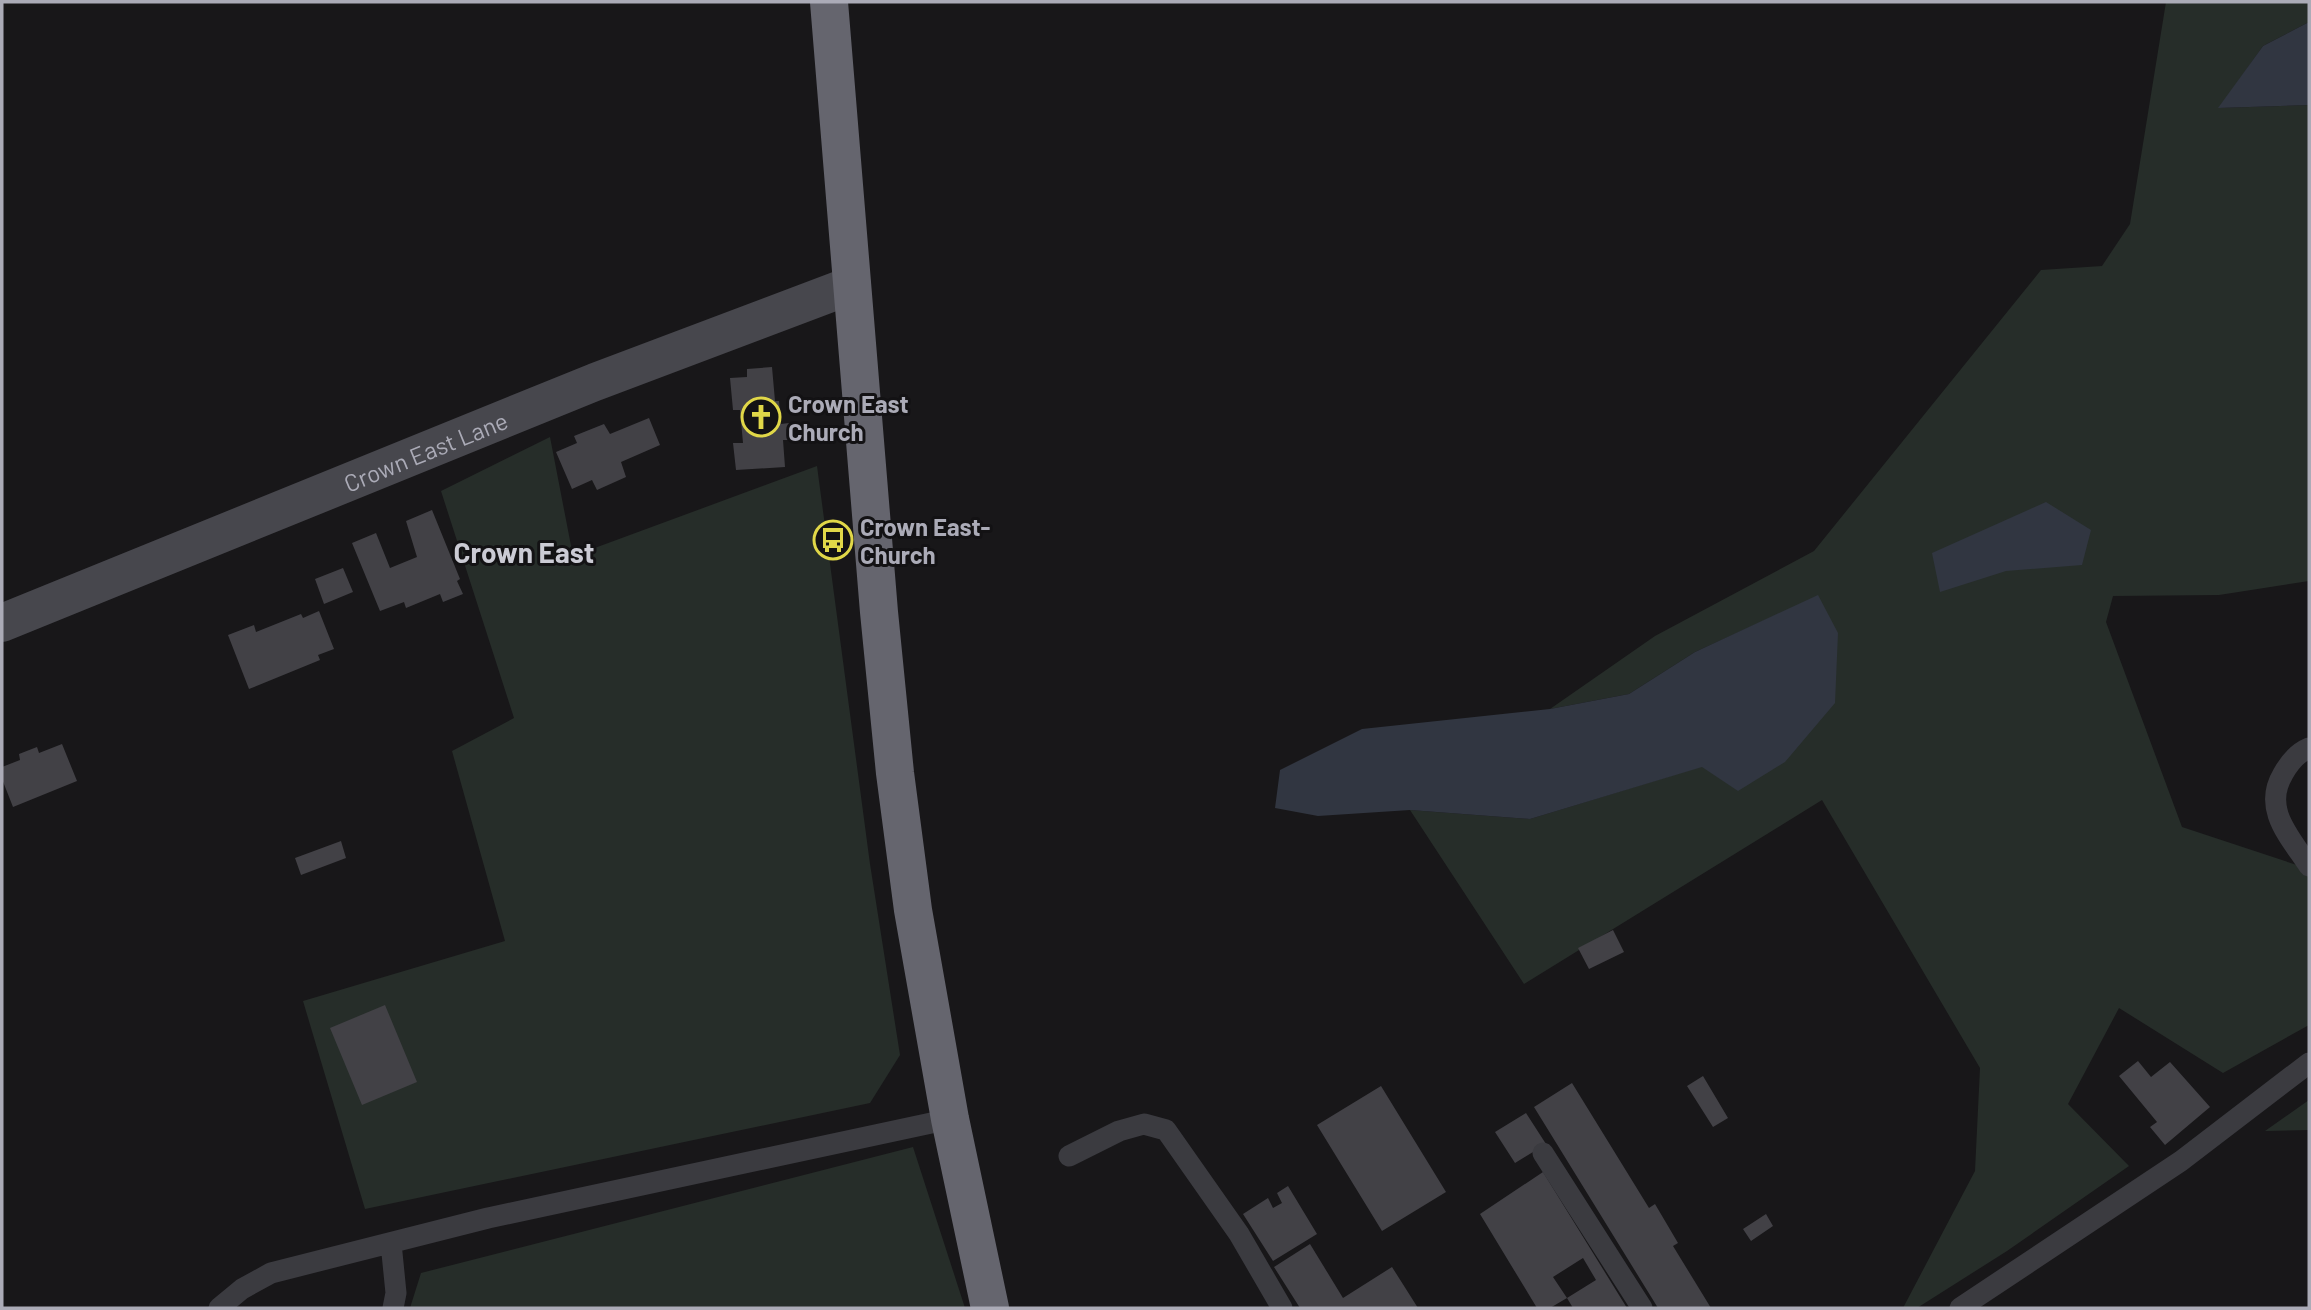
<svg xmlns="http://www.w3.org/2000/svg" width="2311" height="1310" font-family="Barlow,sans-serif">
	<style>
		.green { fill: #262d29 }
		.water { fill: #313641 }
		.building { fill: #424146 }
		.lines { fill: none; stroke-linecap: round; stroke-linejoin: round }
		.lane { stroke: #3b3b40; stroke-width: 21 }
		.secondary { stroke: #47474d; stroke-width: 38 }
		.highway { stroke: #65656e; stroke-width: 38 }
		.labels { text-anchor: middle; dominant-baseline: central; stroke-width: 6; stroke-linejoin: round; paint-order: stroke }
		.poi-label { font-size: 24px; font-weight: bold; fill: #ababb7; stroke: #131214; text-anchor: start }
		.street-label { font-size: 24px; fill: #ababb7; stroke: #131214 }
		.quarter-label { font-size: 28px; font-weight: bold; fill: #cbcbd4; stroke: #131214 }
	</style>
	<rect width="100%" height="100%" fill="#181719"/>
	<path class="green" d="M 2166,2 L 2309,2 L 2309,22 L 2263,46 L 2219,108 L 2309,105 L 2309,581 L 2219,595 L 2113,596 L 2106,622 L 2182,827 L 2309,869 L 2309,1025 L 2223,1073 L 2119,1008 L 2068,1104 L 2129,1166 L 2007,1251 L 1917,1308 L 1903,1308 L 1975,1171 L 1980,1068 L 1822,800 L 1524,984 L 1410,810 L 1530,819 L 1703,766 L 1818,596 L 1695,652 L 1629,694 L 1550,709 L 1655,636 L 1814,551 L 2041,270 L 2102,266 L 2130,224 Z
		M 550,437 L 573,556 L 817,466 L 870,864 L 900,1055 L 870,1103 L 365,1209 L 303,1001 L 505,941 L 452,751 L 514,718 L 441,491 Z
		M 2309,1100 L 2309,1130 L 2265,1131 Z
		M 913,1147 L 965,1308 L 410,1308 L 421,1273 Z"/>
	<path class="water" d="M 2309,22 L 2309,105 L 2218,108 L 2263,46 Z
		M 2046,502 L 2091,530 L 2082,565 L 2006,571 L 1940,592 L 1932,553 Z
		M 1818,595 L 1838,633 L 1835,703 L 1785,762 L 1738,791 L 1702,767 L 1530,819 L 1410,810 L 1318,816 L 1275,808 L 1280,770 L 1362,729 L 1550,709 L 1629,694 L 1695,652 Z"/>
	<path class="building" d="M 772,367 L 775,401 L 779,401 L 781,424 L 789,423 L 790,440 L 783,440 L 785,467 L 736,470 L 733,443 L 743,443 L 740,410 L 733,410 L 730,378 L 747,377 L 747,369 Z
		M 649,418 L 660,445 L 621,462 L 626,477 L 597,490 L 592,480 L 572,489 L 556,452 L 577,443 L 574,436 L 604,424 L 610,434 Z
		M 432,510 L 460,579 L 457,581 L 463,594 L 443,602 L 440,594 L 406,608 L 404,602 L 380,611 L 352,543 L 376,533 L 390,568 L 417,557 L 406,521 Z
		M 343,568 L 353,592 L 324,604 L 315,579 Z
		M 319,611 L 334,649 L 318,655 L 320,660 L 249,689 L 228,635 L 254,625 L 256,632 L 301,614 L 303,618 Z
		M 62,744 L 77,781 L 13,807 L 2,779 L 2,767 L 20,760 L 19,754 L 37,747 L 39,753 Z
		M 341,841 L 346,858 L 301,875 L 295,858 Z
		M 1613,930 L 1624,952 L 1589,969 L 1578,948 Z
		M 385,1005 L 417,1082 L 362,1105 L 330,1028 Z
		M 2138,1061 L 2151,1077 L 2170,1062 L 2210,1107 L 2165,1145 L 2150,1127 L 2157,1122 L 2119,1076 Z
		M 1703,1076 L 1728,1118 L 1713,1127 L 1687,1086 Z
		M 1572,1083 L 1649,1208 L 1655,1204 L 1678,1243 L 1673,1246 L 1711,1308 L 1658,1308 L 1534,1107 Z
		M 1381,1086 L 1446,1192 L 1382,1231 L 1317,1125 Z
		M 1526,1113 L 1546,1144 L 1515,1163 L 1495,1132 Z
		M 1543,1172 L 1627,1308 L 1573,1308 L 1567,1298 L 1596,1280 L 1583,1258 L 1553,1277 L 1567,1298 L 1550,1308 L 1537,1308 L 1480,1214 Z
		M 1288,1186 L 1317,1234 L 1273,1261 L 1243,1214 L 1268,1198 L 1273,1208 L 1282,1203 L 1277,1193 Z
		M 1766,1214 L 1773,1226 L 1751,1241 L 1743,1229 Z
		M 1310,1244 L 1343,1298 L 1392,1267 L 1418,1308 L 1300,1308 L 1274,1267 Z"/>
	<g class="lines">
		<path class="lane" d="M 2309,748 C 2297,753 2289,763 2283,774 C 2262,809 2290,837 2309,866
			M 1543,1153 L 1642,1308
			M 1069,1156 L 1119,1131 L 1144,1124 L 1166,1130 L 1239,1234 L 1282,1308
			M 391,1243 L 396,1293 L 393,1308
			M 219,1308 L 242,1289 L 271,1273 L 488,1218 L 950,1119
			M 1960,1308 L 2181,1161 L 2309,1063"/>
		<path class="secondary" id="s1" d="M 2,623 L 595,382 L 852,285"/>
		<path class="highway" d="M 829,2 L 879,612 L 895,773 L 913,910 L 950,1119 L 990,1308"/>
	</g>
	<defs>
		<symbol id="church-ring" viewBox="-11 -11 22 22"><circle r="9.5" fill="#131214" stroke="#e0d748" stroke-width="1.5"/><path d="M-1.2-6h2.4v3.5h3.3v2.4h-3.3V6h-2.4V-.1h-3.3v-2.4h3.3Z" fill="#e0d748"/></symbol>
		<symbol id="bus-ring" viewBox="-11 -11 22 22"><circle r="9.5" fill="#131214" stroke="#e0d748" stroke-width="1.5"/><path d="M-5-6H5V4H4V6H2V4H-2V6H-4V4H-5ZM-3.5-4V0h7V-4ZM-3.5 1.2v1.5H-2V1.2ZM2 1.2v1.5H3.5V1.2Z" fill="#e0d748"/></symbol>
	</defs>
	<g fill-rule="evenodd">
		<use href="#church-ring" x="739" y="395" width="44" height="44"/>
		<use href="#bus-ring" x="811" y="518" width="44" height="44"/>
	</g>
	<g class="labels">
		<g class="poi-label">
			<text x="788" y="403">Crown East<tspan x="788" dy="28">Church</tspan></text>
			<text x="860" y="526">Crown East-<tspan x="860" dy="28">Church</tspan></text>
		</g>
		<g class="street-label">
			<text stroke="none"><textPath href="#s1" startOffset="457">Crown East Lane</textPath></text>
		</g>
		<g class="quarter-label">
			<text x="524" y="552">Crown East</text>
		</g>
	</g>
	<rect width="2311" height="1310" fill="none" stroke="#ababb7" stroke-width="7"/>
</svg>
